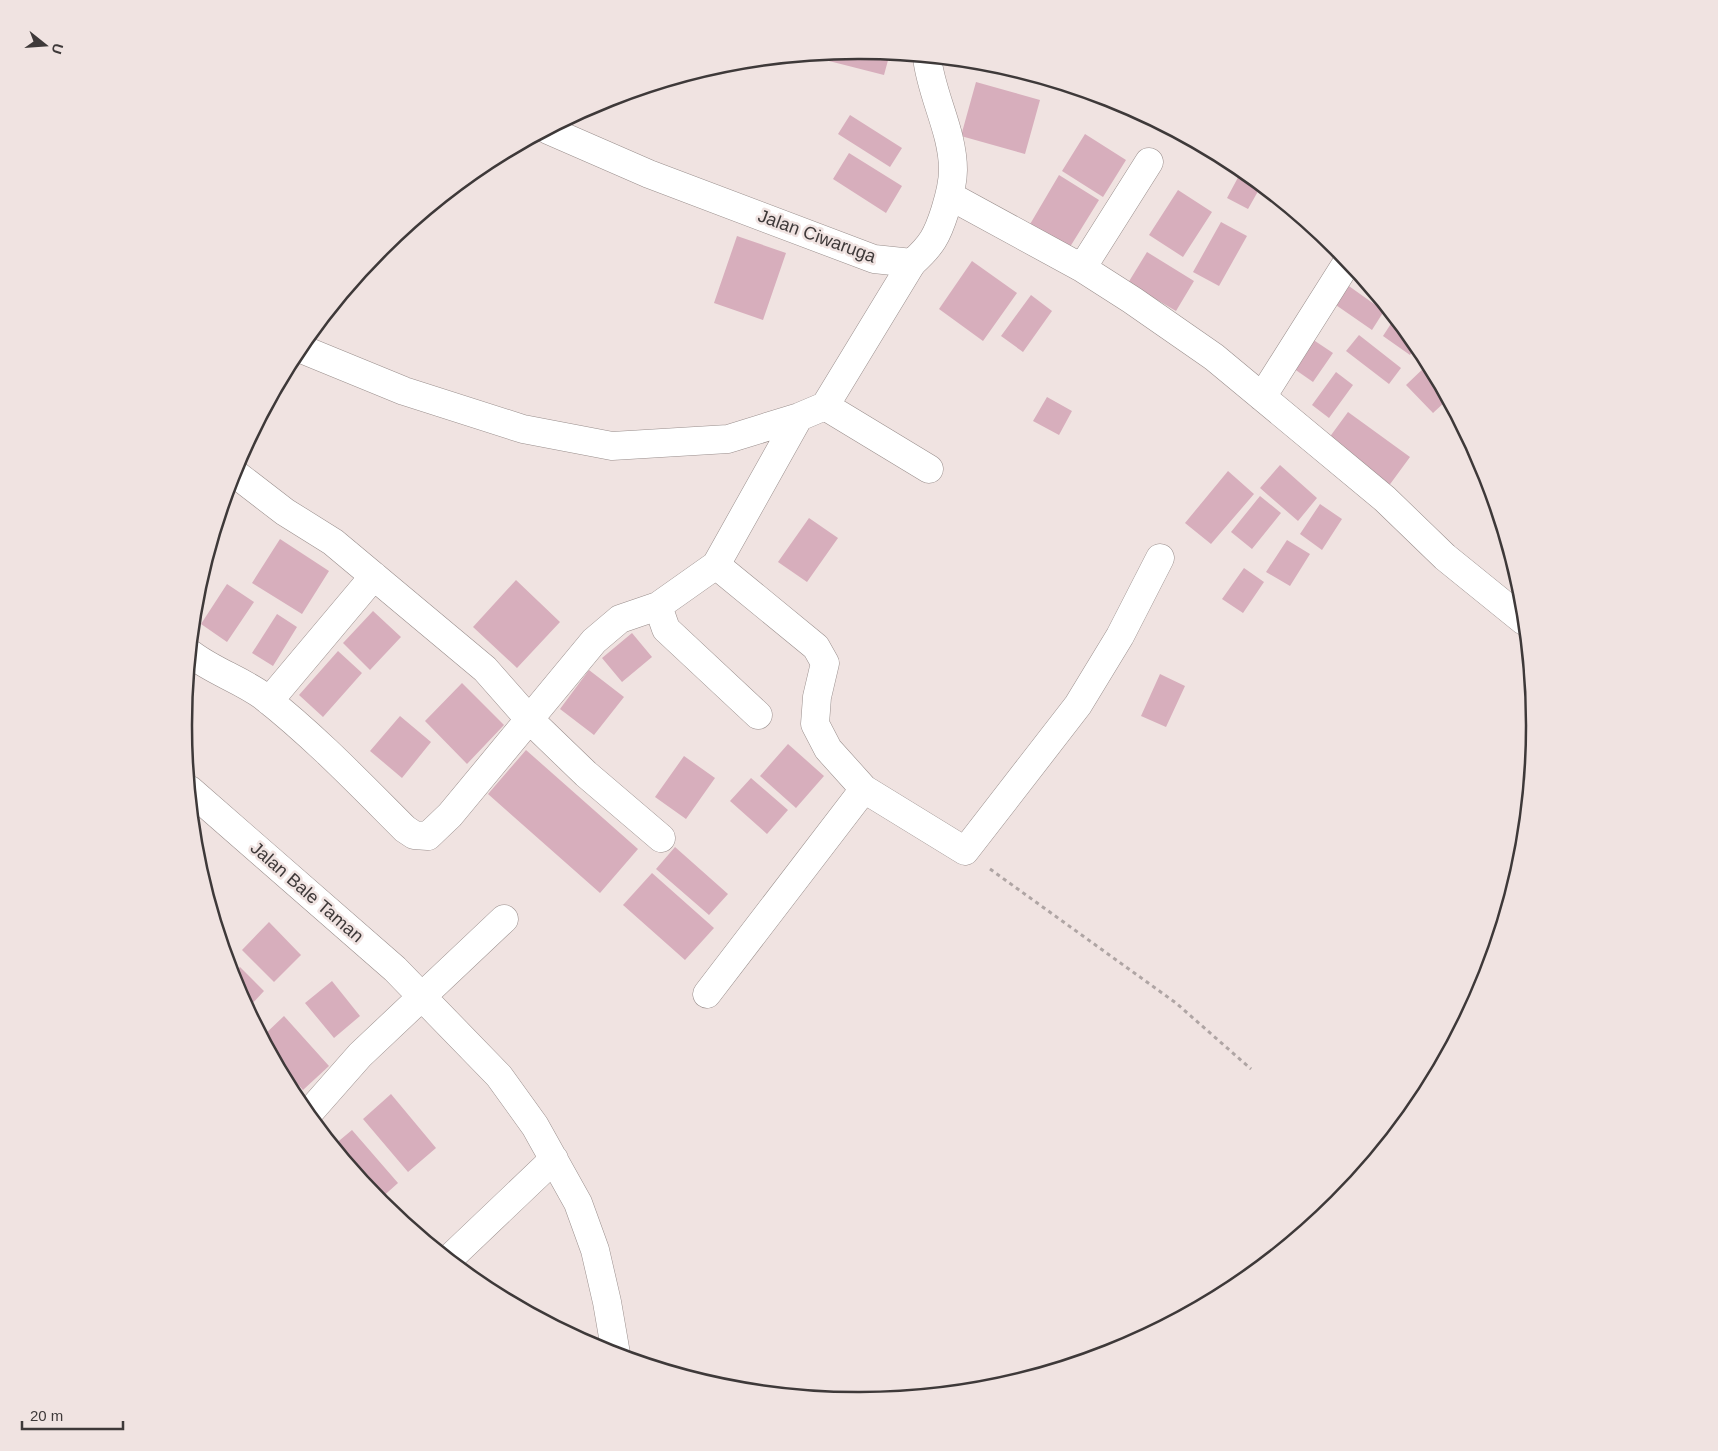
<svg xmlns="http://www.w3.org/2000/svg" width="1718" height="1451" font-family="Arial,sans-serif">
	<style>
		.building { fill: #d7aebc }
		.lines { fill: none; stroke-linecap: round; stroke-linejoin: round }
		.minor-casing { stroke: #998e8c; stroke-width: 29 }
		.tertiary-casing { stroke: #998e8c; stroke-width: 29 }
		.path { stroke: #afa5a4; stroke-width: 3; stroke-dasharray: 4 4; stroke-linecap: butt }
		.minor { stroke: #fff; stroke-width: 28 }
		.tertiary { stroke: #fff; stroke-width: 28 }
		.labels { text-anchor: middle; dominant-baseline: central; stroke-width: 5; stroke-linejoin: round; paint-order: stroke }
		.street-label { font-size: 18px; fill: #3e3939; stroke: #f0e3e1 }
		.rim { fill: none; stroke: #3e3939; stroke-width: 2.5 }
	</style>
	<rect width="100%" height="100%" fill="#f0e3e1"/>
	<path class="building" d="M 859,50 L 890,53 L 884,75 L 829,61 L 832,53 Z
		M 976,82 L 1040,100 L 1025,154 L 961,136 Z
		M 850,115 L 902,148 L 890,167 L 838,134 Z
		M 1085,134 L 1126,160 L 1103,197 L 1062,171 Z
		M 849,153 L 902,186 L 886,213 L 833,179 Z
		M 1242,170 L 1261,186 L 1248,209 L 1227,198 Z
		M 1059,175 L 1099,200 L 1065,255 L 1026,231 Z
		M 1178,190 L 1212,212 L 1183,257 L 1149,235 Z
		M 1221,222 L 1247,236 L 1219,286 L 1193,272 Z
		M 737,236 L 786,253 L 763,320 L 714,303 Z
		M 1147,252 L 1194,281 L 1176,311 L 1128,283 Z
		M 972,261 L 1017,293 L 983,341 L 939,309 Z
		M 1346,284 L 1384,311 L 1372,330 L 1333,303 Z
		M 1031,295 L 1052,311 L 1023,352 L 1001,336 Z
		M 1394,319 L 1417,345 L 1410,355 L 1383,336 Z
		M 1359,335 L 1401,368 L 1389,384 L 1346,351 Z
		M 1309,337 L 1333,353 L 1313,382 L 1290,366 Z
		M 1428,364 L 1447,400 L 1433,413 L 1406,385 Z
		M 1336,372 L 1353,385 L 1329,418 L 1312,405 Z
		M 1047,397 L 1072,411 L 1059,435 L 1033,421 Z
		M 1348,412 L 1410,457 L 1388,487 L 1326,442 Z
		M 1280,465 L 1317,498 L 1298,521 L 1260,488 Z
		M 1228,471 L 1254,494 L 1211,544 L 1185,523 Z
		M 1260,496 L 1281,513 L 1252,549 L 1231,532 Z
		M 1320,504 L 1342,519 L 1322,550 L 1300,534 Z
		M 809,518 L 838,538 L 807,582 L 778,562 Z
		M 280,539 L 329,571 L 302,614 L 252,583 Z
		M 1287,540 L 1310,554 L 1290,586 L 1266,572 Z
		M 207,558 L 213,561 L 199,587 Z
		M 1244,568 L 1264,582 L 1243,613 L 1222,599 Z
		M 516,580 L 560,622 L 517,668 L 473,627 Z
		M 227,584 L 254,602 L 227,642 L 201,624 Z
		M 373,611 L 401,637 L 370,670 L 343,643 Z
		M 277,614 L 297,627 L 273,666 L 252,653 Z
		M 632,633 L 652,657 L 622,682 L 602,658 Z
		M 338,651 L 362,673 L 323,717 L 299,695 Z
		M 589,670 L 624,697 L 594,735 L 560,709 Z
		M 1160,674 L 1185,686 L 1166,727 L 1141,716 Z
		M 462,683 L 504,725 L 467,764 L 425,721 Z
		M 400,716 L 431,742 L 402,778 L 370,751 Z
		M 788,744 L 824,776 L 796,808 L 760,776 Z
		M 526,750 L 638,849 L 600,893 L 488,794 Z
		M 684,756 L 715,778 L 686,819 L 655,797 Z
		M 751,778 L 788,810 L 767,834 L 730,801 Z
		M 675,847 L 728,894 L 709,915 L 656,869 Z
		M 199,866 L 206,872 L 202,876 Z
		M 652,873 L 714,928 L 685,960 L 623,905 Z
		M 269,922 L 301,955 L 274,982 L 242,950 Z
		M 240,967 L 264,991 L 248,1008 L 235,984 L 232,975 Z
		M 332,981 L 360,1016 L 334,1038 L 305,1003 Z
		M 284,1016 L 329,1066 L 303,1090 L 275,1059 L 263,1036 Z
		M 391,1094 L 436,1148 L 408,1172 L 363,1119 Z
		M 352,1130 L 398,1183 L 379,1200 L 334,1145 Z"/>
	<g class="lines">
		<defs>
			<path id="minor" d="M 950,196 L 1082,268 L 1132,300 L 1214,357 L 1385,499 L 1445,557 L 1524,621
				M 1082,268 L 1149,162
				M 299,348 L 404,391 L 523,429 L 612,446 L 728,439 L 799,417 L 825,406 L 912,263
				M 1262,397 L 1348,261
				M 825,406 L 929,469
				M 233,472 L 285,512 L 333,542 L 485,669 L 530,720 L 586,774 L 661,838
				M 716,565 L 816,647 L 825,663 L 817,697 L 815,724 L 828,749 L 864,789 L 965,851 L 1078,705 L 1120,636 L 1160,558
				M 658,606 L 666,629 L 758,715
				M 191,654 C 213,671 241,680 263,696 C 314,736 359,783 405,829 L 414,835 L 428,836 L 450,815 L 594,641 L 620,619 L 658,606 L 716,565 L 799,417
				M 269,701 L 374,576
				M 190,790 L 395,969 L 499,1076 L 535,1126 L 578,1203 L 595,1250 L 607,1302 L 616,1354
				M 707,994 L 864,789
				M 308,1114 L 360,1055 L 504,919
				M 449,1259 L 554,1159"/>
			<path id="tertiary" d="M 548,130 L 649,174 L 874,259 L 912,263 C 932,245 937,236 945,211 C 949,198 953,184 953,170 C 953,131 931,95 927,57"/>
		</defs>
		<use href="#minor" class="minor-casing"/>
		<use href="#tertiary" class="tertiary-casing"/>
		<path class="path" d="M 990,869 L 1176,1003 L 1251,1069"/>
		<use href="#minor" class="minor"/>
		<use href="#tertiary" class="tertiary"/>
	</g>
	<g class="labels">
		<g class="street-label">
			<text transform="translate(817 236) rotate(20)">Jalan Ciwaruga</text>
			<text transform="translate(307 892) rotate(41)">Jalan Bale Taman</text>
		</g>
	</g>
	<path d="M0 0H1718V1451H0ZM858 59H860A666 666 0 0 1 1526 725V726A666 666 0 0 1 860 1392H858A666 666 0 0 1 192 726V725A666 666 0 0 1 858 59Z" fill="#f0e3e1" fill-rule="evenodd"/>
	<path class="rim" d="M858 59H860A666 666 0 0 1 1526 725V726A666 666 0 0 1 860 1392H858A666 666 0 0 1 192 726V725A666 666 0 0 1 858 59Z"/>
	<g transform="translate(45 45) rotate(107)" stroke="#f0e3e1" stroke-width="4" paint-order="stroke">
	<path d="M0-4L9 19L0 12L-9 19Z" fill="#3e3939"/>
	<text y="-8" font-size="14" font-weight="bold" text-anchor="middle" fill="#3e3939">U</text>
	</g>
	<path d="M22 1421v8h101v-8" fill="none" stroke="#3e3939" stroke-width="2.5"/>
	<text x="30" y="1421" font-size="15" fill="#3e3939" stroke="#f0e3e1" stroke-width="4" paint-order="stroke">20 m</text>
</svg>
